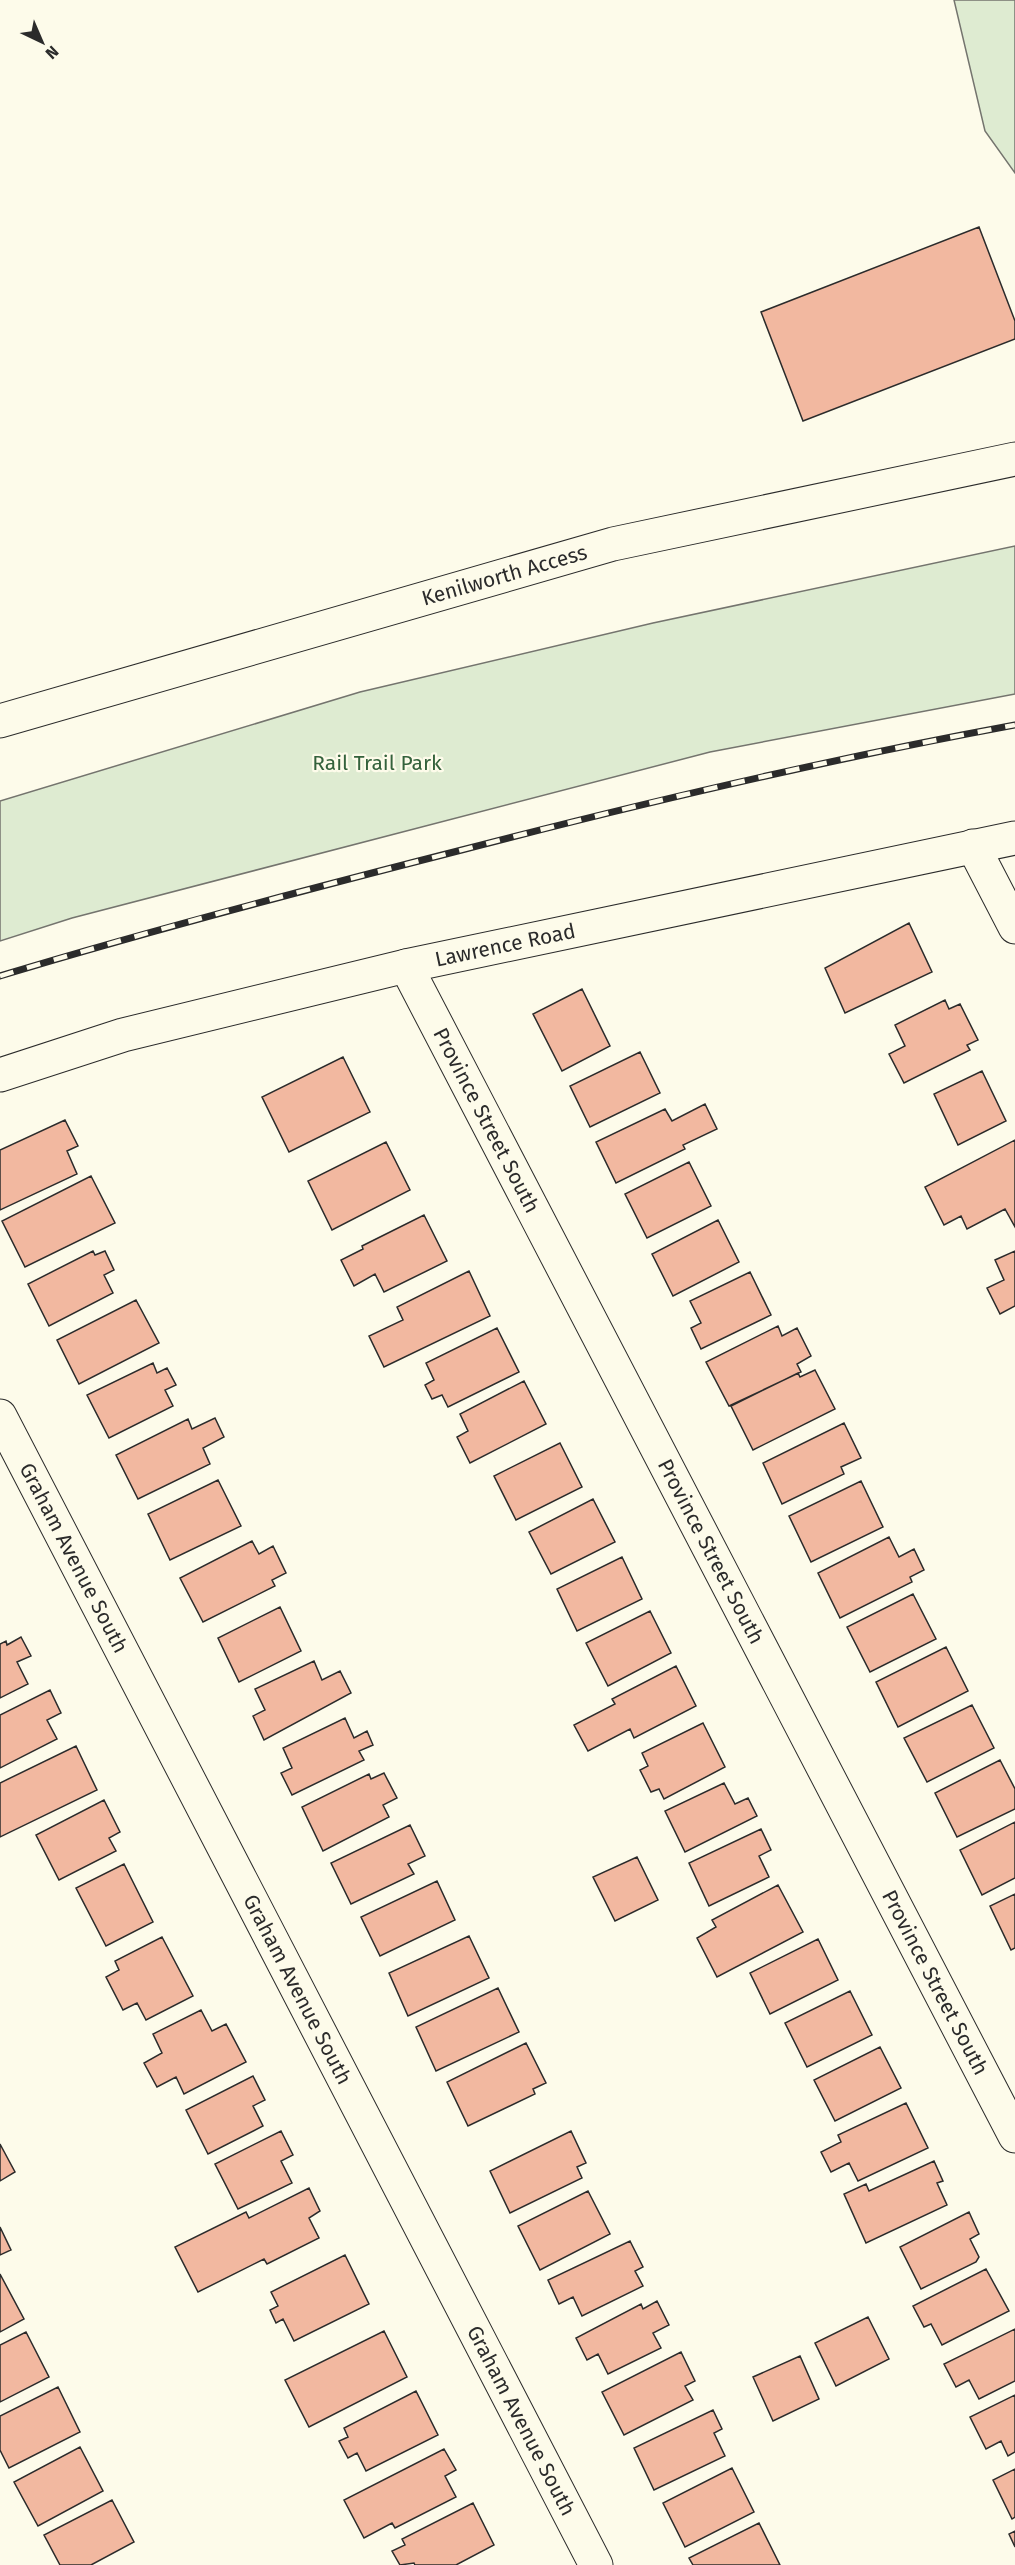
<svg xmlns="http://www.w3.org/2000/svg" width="1015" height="2565" font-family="'Fira Sans',sans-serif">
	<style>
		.green { fill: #deebd1; stroke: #74746e; stroke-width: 1.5 }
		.building { fill: #f2b8a0; stroke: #2b2b2b; stroke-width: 1.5 }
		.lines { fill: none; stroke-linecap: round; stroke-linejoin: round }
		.minor-casing { stroke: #2b2b2b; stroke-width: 35 }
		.tertiary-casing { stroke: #2b2b2b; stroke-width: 35 }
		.secondary-casing { stroke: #2b2b2b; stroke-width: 35 }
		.minor { stroke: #fdfbea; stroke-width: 33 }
		.tertiary { stroke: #fdfbea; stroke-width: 33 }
		.secondary { stroke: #fdfbea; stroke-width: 33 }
		.rail-casing { stroke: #2b2b2b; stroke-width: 7 }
		.rail { stroke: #fdfbea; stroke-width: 4.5; stroke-dasharray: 14; stroke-linecap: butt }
		.labels { text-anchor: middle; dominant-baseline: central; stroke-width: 4.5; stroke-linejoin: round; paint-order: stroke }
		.street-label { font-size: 21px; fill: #2b2b2b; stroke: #fdfbea }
		.park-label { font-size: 21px; fill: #34623c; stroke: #fdfbea }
	</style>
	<rect width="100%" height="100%" fill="#fdfbea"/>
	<path class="green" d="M 954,0 L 1015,0 L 1015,173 L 985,131 Z
		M 1015,546 L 1015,694 L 710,752 L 72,918 L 0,941 L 0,801 L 360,692 L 653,623 Z"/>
	<path class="building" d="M 979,227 L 1015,321 L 1015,339 L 803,421 L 761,312 Z
		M 909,923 L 932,972 L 845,1013 L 825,968 Z
		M 582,989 L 610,1046 L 562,1071 L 533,1014 Z
		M 945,1000 L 949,1009 L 960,1004 L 978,1040 L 967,1045 L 970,1050 L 904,1083 L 889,1054 L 905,1046 L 895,1025 Z
		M 640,1052 L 660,1093 L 590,1127 L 570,1086 Z
		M 343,1057 L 370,1112 L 289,1152 L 262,1097 Z
		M 982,1071 L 1006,1121 L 958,1145 L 934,1094 Z
		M 705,1104 L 717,1129 L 683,1145 L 685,1149 L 616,1183 L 596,1142 L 665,1109 L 672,1121 Z
		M 65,1120 L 78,1146 L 67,1151 L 77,1174 L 0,1210 L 0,1150 Z
		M 1015,1140 L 1015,1227 L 1005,1209 L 967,1229 L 961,1216 L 944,1225 L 925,1187 Z
		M 386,1142 L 410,1190 L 332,1230 L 308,1181 Z
		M 689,1162 L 711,1206 L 647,1238 L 625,1194 Z
		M 91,1176 L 115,1223 L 25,1267 L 2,1221 Z
		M 424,1215 L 447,1261 L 384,1292 L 375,1274 L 354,1286 L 341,1260 L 363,1249 L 362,1246 Z
		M 718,1220 L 739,1262 L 673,1296 L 652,1254 Z
		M 93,1251 L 95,1255 L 105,1251 L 114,1270 L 104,1275 L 113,1293 L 49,1326 L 28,1284 Z
		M 1015,1251 L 1015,1306 L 1000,1314 L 987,1288 L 1004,1280 L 995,1260 Z
		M 469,1271 L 490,1316 L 384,1367 L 369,1336 L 403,1320 L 397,1307 Z
		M 750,1272 L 771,1315 L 701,1349 L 691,1328 L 701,1323 L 690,1301 Z
		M 136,1300 L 159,1343 L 79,1384 L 57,1340 Z
		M 778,1326 L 782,1336 L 797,1328 L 811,1356 L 797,1364 L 801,1372 L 729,1406 L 706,1362 Z
		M 497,1328 L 519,1372 L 448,1407 L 442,1395 L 432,1399 L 425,1385 L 434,1380 L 426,1363 Z
		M 153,1363 L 157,1373 L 167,1368 L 176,1385 L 165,1390 L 173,1406 L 109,1438 L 87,1395 Z
		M 815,1370 L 835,1409 L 753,1450 L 731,1406 L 798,1373 L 800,1377 Z
		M 524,1381 L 546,1424 L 470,1463 L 457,1437 L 468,1431 L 460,1414 Z
		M 215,1418 L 224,1437 L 203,1448 L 210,1464 L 138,1499 L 116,1455 L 188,1419 L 192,1429 Z
		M 844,1423 L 861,1458 L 841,1467 L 844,1474 L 782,1504 L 763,1463 Z
		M 560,1443 L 582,1487 L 516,1520 L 494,1476 Z
		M 218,1480 L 241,1526 L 170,1560 L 148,1514 Z
		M 861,1481 L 883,1527 L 811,1562 L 789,1516 Z
		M 593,1499 L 615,1542 L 551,1574 L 529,1532 Z
		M 889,1537 L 899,1557 L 914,1549 L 924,1570 L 910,1577 L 912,1582 L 840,1618 L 818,1573 Z
		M 252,1541 L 259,1554 L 273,1546 L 286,1573 L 272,1580 L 275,1586 L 203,1622 L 180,1578 Z
		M 622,1557 L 642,1599 L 577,1631 L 557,1589 Z
		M 913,1594 L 936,1639 L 870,1672 L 847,1627 Z
		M 280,1607 L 301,1651 L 239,1682 L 218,1638 Z
		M 650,1611 L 671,1653 L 608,1686 L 586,1643 Z
		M 21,1637 L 31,1656 L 17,1662 L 28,1684 L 0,1698 L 0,1644 L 6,1641 L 7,1645 Z
		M 946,1647 L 968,1691 L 898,1727 L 876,1682 Z
		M 314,1661 L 322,1680 L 340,1671 L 351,1693 L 264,1740 L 253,1716 L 265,1710 L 255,1689 Z
		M 676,1666 L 696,1706 L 634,1738 L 630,1729 L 588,1751 L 574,1725 L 615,1704 L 612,1699 Z
		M 50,1690 L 61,1713 L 47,1720 L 57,1739 L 0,1768 L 0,1715 Z
		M 972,1705 L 994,1748 L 927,1782 L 904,1738 Z
		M 345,1718 L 354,1738 L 367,1731 L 373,1745 L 359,1751 L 364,1760 L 292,1795 L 281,1773 L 292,1768 L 283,1748 Z
		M 703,1723 L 725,1767 L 664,1799 L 659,1789 L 651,1792 L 640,1770 L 648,1766 L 642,1753 Z
		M 76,1746 L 97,1790 L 0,1837 L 0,1783 Z
		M 1000,1760 L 1015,1789 L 1015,1809 L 957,1837 L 935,1793 Z
		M 384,1773 L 397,1798 L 383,1805 L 389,1817 L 323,1851 L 302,1807 L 369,1774 L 371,1779 Z
		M 724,1783 L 735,1804 L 748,1798 L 757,1816 L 685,1852 L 665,1811 Z
		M 104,1800 L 120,1832 L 109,1838 L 116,1851 L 59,1880 L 36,1835 Z
		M 1015,1822 L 1015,1878 L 982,1895 L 960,1850 Z
		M 410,1825 L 425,1856 L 408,1864 L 414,1874 L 351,1904 L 331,1863 Z
		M 761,1829 L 771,1850 L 759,1856 L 769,1877 L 709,1906 L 689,1863 Z
		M 637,1857 L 658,1900 L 615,1921 L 593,1877 Z
		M 124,1864 L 153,1922 L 106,1946 L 76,1888 Z
		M 437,1881 L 455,1920 L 380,1956 L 361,1917 Z
		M 778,1885 L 803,1932 L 717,1977 L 697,1938 L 716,1927 L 712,1920 Z
		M 1015,1894 L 1015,1948 L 1011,1950 L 990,1906 Z
		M 469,1936 L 489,1978 L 408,2016 L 389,1973 Z
		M 162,1937 L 193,1996 L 146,2020 L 137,2003 L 123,2010 L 106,1977 L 119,1970 L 115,1961 Z
		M 818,1939 L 838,1980 L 770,2014 L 750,1973 Z
		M 498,1988 L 519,2032 L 436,2071 L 416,2027 Z
		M 850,1991 L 872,2035 L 807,2067 L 785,2023 Z
		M 201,2010 L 212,2031 L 226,2024 L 246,2062 L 184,2094 L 176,2077 L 157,2087 L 144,2063 L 162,2053 L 153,2034 Z
		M 526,2043 L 546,2083 L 533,2089 L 535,2094 L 468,2126 L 447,2082 Z
		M 880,2047 L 901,2088 L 835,2121 L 814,2080 Z
		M 253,2076 L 265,2100 L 253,2106 L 263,2126 L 208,2154 L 186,2110 Z
		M 906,2103 L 928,2148 L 858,2181 L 849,2163 L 831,2172 L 821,2152 L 841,2142 L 838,2135 Z
		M 281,2131 L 293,2155 L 281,2161 L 292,2183 L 238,2209 L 215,2164 Z
		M 571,2131 L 586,2163 L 577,2167 L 582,2178 L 510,2213 L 490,2171 Z
		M 0,2144 L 15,2172 L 0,2181 Z
		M 934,2161 L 943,2181 L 937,2183 L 947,2205 L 866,2243 L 844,2194 L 866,2184 L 869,2191 Z
		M 309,2188 L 320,2211 L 309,2218 L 319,2238 L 267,2264 L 264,2259 L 198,2292 L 175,2247 L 246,2212 L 249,2218 Z
		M 588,2191 L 610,2234 L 540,2270 L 518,2226 Z
		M 969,2212 L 979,2234 L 970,2239 L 979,2257 L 976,2262 L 921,2289 L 900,2247 Z
		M 0,2227 L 11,2250 L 0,2255 Z
		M 630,2241 L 643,2267 L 635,2271 L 643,2286 L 582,2316 L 573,2297 L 559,2304 L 548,2280 Z
		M 345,2255 L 369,2304 L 294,2341 L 283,2319 L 276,2323 L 270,2310 L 278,2306 L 271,2292 Z
		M 986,2269 L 1009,2311 L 942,2345 L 931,2324 L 924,2327 L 913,2306 Z
		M 0,2274 L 24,2319 L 0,2332 Z
		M 657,2301 L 669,2325 L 653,2333 L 661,2348 L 608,2374 L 598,2354 L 587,2360 L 576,2338 L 641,2304 L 643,2309 Z
		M 868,2317 L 889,2359 L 836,2386 L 815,2343 Z
		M 1015,2329 L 1015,2381 L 979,2399 L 969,2380 L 956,2387 L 944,2364 Z
		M 384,2331 L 407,2377 L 309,2427 L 285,2380 Z
		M 26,2332 L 49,2377 L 0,2402 L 0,2345 Z
		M 681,2352 L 695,2381 L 685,2386 L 693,2400 L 624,2435 L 602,2392 Z
		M 800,2356 L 819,2399 L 773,2421 L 753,2377 Z
		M 58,2387 L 80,2432 L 9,2468 L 0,2450 L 0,2416 Z
		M 416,2391 L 438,2435 L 366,2471 L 357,2453 L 348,2458 L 339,2441 L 348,2437 L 344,2428 Z
		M 1015,2395 L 1015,2452 L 1008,2456 L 1001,2441 L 986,2449 L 970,2417 Z
		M 713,2410 L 722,2429 L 714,2433 L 725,2456 L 654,2490 L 634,2448 Z
		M 80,2447 L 103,2491 L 38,2526 L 14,2482 Z
		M 444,2449 L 456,2470 L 445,2476 L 456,2497 L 395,2528 L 392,2523 L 364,2538 L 344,2500 Z
		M 732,2468 L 754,2512 L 685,2547 L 663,2503 Z
		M 1015,2469 L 1015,2517 L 1012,2519 L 993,2480 Z
		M 112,2500 L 134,2542 L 91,2565 L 60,2565 L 44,2535 Z
		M 473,2503 L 494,2545 L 456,2565 L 415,2565 L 414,2563 L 400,2565 L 392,2551 L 405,2545 L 402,2539 Z
		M 759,2523 L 780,2565 L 693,2565 L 689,2558 Z
		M 1015,2531 L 1015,2547 L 1009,2534 Z"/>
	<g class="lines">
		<defs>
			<g id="minor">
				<path d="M 973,846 L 1015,927"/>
				<path id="s1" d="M 406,966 L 1015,2136"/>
				<path id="s2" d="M 0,1416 L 596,2565"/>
			</g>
			<g id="tertiary">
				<path id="s3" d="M 0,1075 L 123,1035 L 406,966 L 1015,838"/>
			</g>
			<g id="secondary">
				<path id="s4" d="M 0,721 L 613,544 L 1015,459"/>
			</g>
		</defs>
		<use href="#minor" class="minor-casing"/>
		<use href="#tertiary" class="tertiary-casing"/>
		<use href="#secondary" class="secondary-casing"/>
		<use href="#minor" class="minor"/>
		<use href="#tertiary" class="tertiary"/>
		<use href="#secondary" class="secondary"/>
		<defs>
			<path id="rail" d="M 0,976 C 148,931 297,892 446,854 C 634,805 824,760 1015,725"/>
		</defs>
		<use href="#rail" class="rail-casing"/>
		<use href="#rail" class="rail"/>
	</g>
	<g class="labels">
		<g class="street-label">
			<text stroke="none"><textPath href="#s4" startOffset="525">Kenilworth Access</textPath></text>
			<text stroke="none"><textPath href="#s3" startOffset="522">Lawrence Road</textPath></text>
			<text stroke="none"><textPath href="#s1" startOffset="174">Province Street South</textPath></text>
			<text stroke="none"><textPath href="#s1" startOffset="660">Province Street South</textPath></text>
			<text stroke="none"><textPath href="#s2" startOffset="160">Graham Avenue South</textPath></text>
			<text stroke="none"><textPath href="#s1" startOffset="1146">Province Street South</textPath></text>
			<text stroke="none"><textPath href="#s2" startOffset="646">Graham Avenue South</textPath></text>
			<text stroke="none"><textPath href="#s2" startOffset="1132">Graham Avenue South</textPath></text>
		</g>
		<g class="park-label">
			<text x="377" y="763">Rail Trail Park</text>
		</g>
	</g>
	<g transform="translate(42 42) rotate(136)" stroke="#fdfbea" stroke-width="4.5" paint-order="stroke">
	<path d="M0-4.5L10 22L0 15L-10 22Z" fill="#2b2b2b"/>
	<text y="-9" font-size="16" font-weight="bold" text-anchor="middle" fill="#2b2b2b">N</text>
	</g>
</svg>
